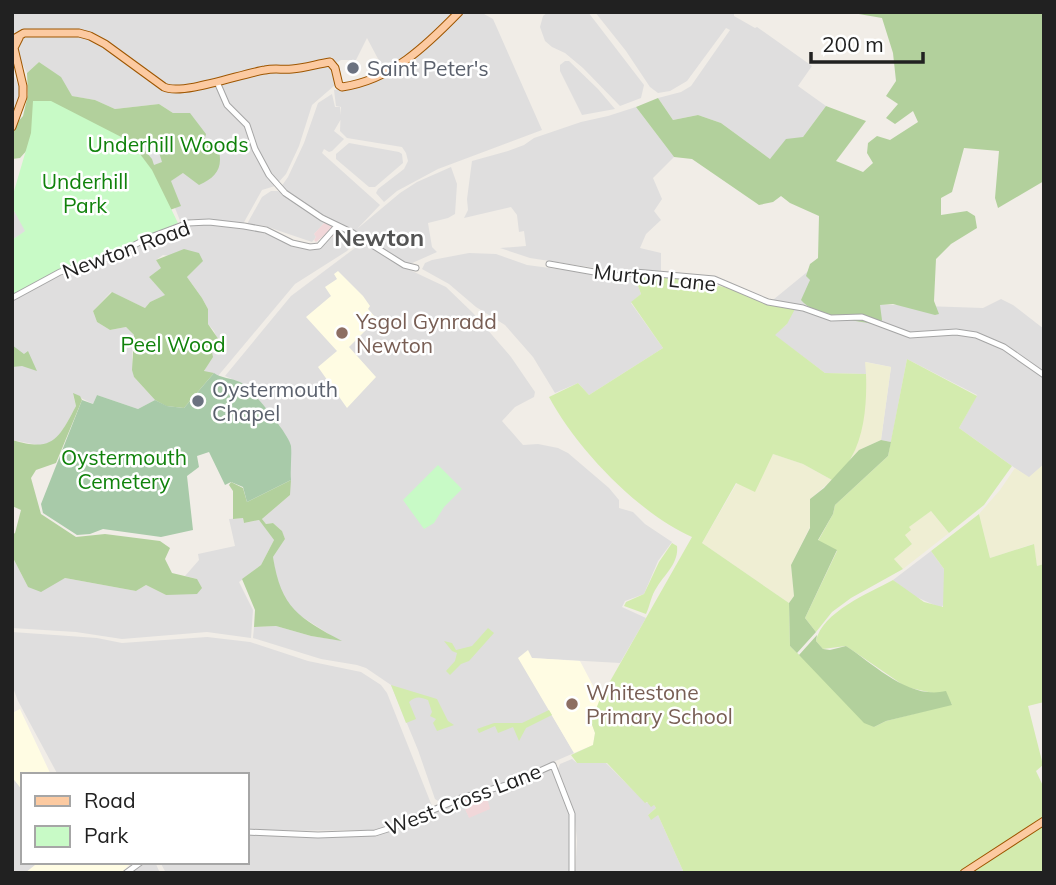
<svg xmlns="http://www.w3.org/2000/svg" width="1056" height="885" font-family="Mulish,sans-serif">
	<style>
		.residential { fill: #dfdede }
		.commercial { fill: #f1d7d9 }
		.education { fill: #fffce3 }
		.farmland { fill: #efeed3 }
		.grass { fill: #d3ebae }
		.forest { fill: #b2d09c }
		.cemetery { fill: #a8caa9 }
		.park { fill: #c8fac6 }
		.parking { fill: #e1e1e1 }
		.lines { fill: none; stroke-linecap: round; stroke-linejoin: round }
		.minor-casing { stroke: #a5a5a5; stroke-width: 7 }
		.major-casing { stroke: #9e5600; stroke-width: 9 }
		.minor { stroke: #fff; stroke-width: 5 }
		.major { stroke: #fccaa1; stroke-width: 7 }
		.worship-dot { fill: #6b7280; stroke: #fff; stroke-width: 2.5 }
		.education-dot { fill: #8d6e63; stroke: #fff; stroke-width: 2.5 }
		.labels { text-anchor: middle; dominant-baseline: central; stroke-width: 5; stroke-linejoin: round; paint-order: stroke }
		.worship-label { font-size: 21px; fill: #5b616d; stroke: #fff; text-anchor: start }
		.park-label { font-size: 21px; fill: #10820b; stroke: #fff }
		.street-label { font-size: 21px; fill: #212121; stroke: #fff }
		.education-label { font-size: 21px; fill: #785e54; stroke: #fff; text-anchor: start }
		.quarter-label { font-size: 24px; font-weight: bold; fill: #545454; stroke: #fff }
	</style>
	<rect width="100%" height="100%" fill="#f1ede7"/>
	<path class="residential" d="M 12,12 L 458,12 L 436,33 L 385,72 L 367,38 L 356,60 L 341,60 L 336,63 L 332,57 L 323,62 L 292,67 L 250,70 L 224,78 L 210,79 L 181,87 L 167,85 L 90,35 L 15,33 L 12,30 Z
		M 473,12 L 484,14 L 493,19 L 542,130 L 438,169 L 397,191 L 384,202 L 376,193 L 378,189 L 404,169 L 408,161 L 406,153 L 402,147 L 347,138 L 340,131 L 341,107 L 336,106 L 334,90 L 366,85 L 384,78 L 413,58 L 464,13 Z
		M 548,12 L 588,12 L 644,85 L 641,98 L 620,106 L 583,68 L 565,53 L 552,47 L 545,41 L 540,27 L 543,16 Z
		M 595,12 L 734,12 L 734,16 L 755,28 L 757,27 L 812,66 L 798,86 L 826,106 L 803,137 L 770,159 L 721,123 L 698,115 L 673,120 L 658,98 L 681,92 L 691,86 L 730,30 L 726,28 L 687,81 L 670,91 L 658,93 L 650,87 L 626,51 Z
		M 76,35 L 92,40 L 112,52 L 163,90 L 176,93 L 260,73 L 291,73 L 330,66 L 335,85 L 312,105 L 299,146 L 286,174 L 275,186 L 262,190 L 243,224 L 193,219 L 181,223 L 175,208 L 180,205 L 170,181 L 183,173 L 204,142 L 173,113 L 159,104 L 115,109 L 95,100 L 71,96 L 60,77 L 39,62 L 27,73 L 16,51 L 21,39 L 31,36 Z
		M 565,61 L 569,61 L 598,89 L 615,109 L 582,115 L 560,71 L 560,65 Z
		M 12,72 L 19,86 L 20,99 L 12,121 Z
		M 332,94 L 335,107 L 340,107 L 341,119 L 334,131 L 344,139 L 332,151 L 329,152 L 324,149 L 322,153 L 380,205 L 357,229 L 400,193 L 417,182 L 451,167 L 457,184 L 455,214 L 448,218 L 428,223 L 432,247 L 437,252 L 410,264 L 405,263 L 325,217 L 281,187 L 288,177 L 304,143 L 318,103 Z
		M 636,107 L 674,157 L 653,178 L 662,199 L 654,211 L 661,220 L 646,234 L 640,248 L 661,253 L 661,273 L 617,275 L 610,273 L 608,270 L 530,258 L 500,248 L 526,246 L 524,231 L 519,232 L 517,215 L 511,207 L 464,218 L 468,210 L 467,199 L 472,161 L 508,151 L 524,145 L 534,138 L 581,122 L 608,116 Z
		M 349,143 L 399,152 L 402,154 L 403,163 L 375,187 L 369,187 L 336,159 L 336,154 Z
		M 271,191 L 278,191 L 325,222 L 314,234 L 316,237 L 312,242 L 265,226 L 247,224 L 262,197 Z
		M 12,207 L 26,231 L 12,240 Z
		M 205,223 L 249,229 L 317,248 L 334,236 L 337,239 L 340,232 L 338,230 L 341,228 L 358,239 L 347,251 L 295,284 L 218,376 L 204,372 L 212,352 L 219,344 L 214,331 L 208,324 L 208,309 L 202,298 L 187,277 L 202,261 L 163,255 L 156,260 L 162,268 L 149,277 L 166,295 L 150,302 L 145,308 L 111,292 L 93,311 L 97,322 L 110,330 L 126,327 L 134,335 L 132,357 L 134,377 L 155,400 L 138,409 L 97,395 L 93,404 L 73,394 L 76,406 L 61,434 L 53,442 L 43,446 L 12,440 L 12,300 L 60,273 L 122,255 L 144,243 L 188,225 Z
		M 363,242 L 395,263 L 446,287 L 473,313 L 511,357 L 535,392 L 534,397 L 515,407 L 502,421 L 523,445 L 538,444 L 558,448 L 568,453 L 609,488 L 619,500 L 619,508 L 633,512 L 645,524 L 672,542 L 658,561 L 644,594 L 625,601 L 622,607 L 646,618 L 620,663 L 532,658 L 523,655 L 519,658 L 574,753 L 505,783 L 441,803 L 435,799 L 418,750 L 391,685 L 366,668 L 357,665 L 321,659 L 253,638 L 254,627 L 276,626 L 311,636 L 338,640 L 296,613 L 284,598 L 276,579 L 273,557 L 285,539 L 281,530 L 273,523 L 266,524 L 262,519 L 290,495 L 290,469 L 280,426 L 259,404 L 255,394 L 241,383 L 225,376 L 291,296 Z
		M 469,253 L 496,254 L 527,265 L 587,273 L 617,280 L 634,275 L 641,294 L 631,303 L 663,348 L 589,395 L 578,383 L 555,393 L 533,357 L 505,325 L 476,307 L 449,284 L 422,269 L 425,263 L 432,260 Z
		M 812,268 L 806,302 L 983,308 L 1001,299 L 1013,305 L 1044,329 L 1044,464 L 1029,478 L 959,428 L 977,395 L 907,359 L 891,442 L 881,440 L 891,367 L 866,362 L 866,374 L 825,373 L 774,335 L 787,324 L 768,304 Z
		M 243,518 L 244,523 L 259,520 L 274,540 L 261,565 L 239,582 L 253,610 L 251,638 L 207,632 L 122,639 L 76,632 L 12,628 L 12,556 L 28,587 L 65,578 L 136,591 L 146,585 L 166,595 L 197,579 L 185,576 L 199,560 L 198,554 L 235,546 L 229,519 Z
		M 931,551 L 944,569 L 944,604 L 941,608 L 914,596 L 893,580 Z
		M 12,632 L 97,638 L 122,643 L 207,637 L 250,642 L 308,661 L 361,672 L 381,685 L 387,693 L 432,806 L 402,822 L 375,830 L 264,831 L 247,829 L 247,775 L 58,775 L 18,701 L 12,685 Z
		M 572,759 L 577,763 L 606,763 L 645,802 L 654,805 L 656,808 L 648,815 L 658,815 L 684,873 L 575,873 L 577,841 L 574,811 L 558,769 L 560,764 Z
		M 549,769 L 552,769 L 569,812 L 572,833 L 571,873 L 166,873 L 160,862 L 247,862 L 247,834 L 328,838 L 377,835 L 461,800 L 469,817 L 486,793 Z
		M 12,777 L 23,791 L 23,862 L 39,862 L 25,873 L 12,873 Z
		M 148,862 L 155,862 L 160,873 L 129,873 Z"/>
	<path class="commercial" d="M 325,222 L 343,235 L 338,240 L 327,233 L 316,242 L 314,240 L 316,237 L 314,234 Z
		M 486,793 L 490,809 L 469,818 L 461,800 Z"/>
	<path class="education" d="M 338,271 L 363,296 L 370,306 L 368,309 L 377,319 L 349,347 L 376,377 L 347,408 L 318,367 L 337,351 L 306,317 L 331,296 L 325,287 L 337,279 L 334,274 Z
		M 528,650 L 532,658 L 580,661 L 600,699 L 591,722 L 595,733 L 593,745 L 574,753 L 518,658 Z
		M 20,709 L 51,775 L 23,775 L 23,791 L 12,777 L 12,713 Z
		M 39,862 L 132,862 L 121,873 L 25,873 Z"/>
	<path class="farmland" d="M 865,362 L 891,367 L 881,440 L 859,450 L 851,459 L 855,449 L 866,374 Z
		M 773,454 L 803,464 L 832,480 L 810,499 L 810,527 L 791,565 L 794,596 L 789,603 L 702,543 L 737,483 Z
		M 1044,464 L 1044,564 L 1037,566 L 1033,544 L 990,558 L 979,514 L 1000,490 L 1015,468 L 1029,477 Z
		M 931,511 L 949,533 L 903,569 L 894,559 L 912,544 L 905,535 L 908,527 Z"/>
	<path class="grass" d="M 634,275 L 678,278 L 682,290 L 696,281 L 724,287 L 795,309 L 787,324 L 775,335 L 825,373 L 866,374 C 867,400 865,434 851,458 C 847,466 838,473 832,480 L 803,464 L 773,454 L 755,492 L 736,483 L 702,543 L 789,603 L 790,646 L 874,727 L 886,721 L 952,704 L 937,694 L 906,687 L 846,646 L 823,649 L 816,641 C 822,612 869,593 893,580 L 924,602 L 943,607 L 944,569 L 931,551 L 979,514 L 990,558 L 1034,544 L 1037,566 L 1044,564 L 1044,702 L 1028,706 L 1043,765 L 1036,771 L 1044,788 L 1044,873 L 684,873 L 658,815 L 651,820 L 648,815 L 656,808 L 654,805 L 651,807 L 647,802 L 645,803 L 607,763 L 577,763 L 571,755 L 593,745 L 595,733 L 591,722 L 600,699 L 692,537 C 638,513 577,449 549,397 L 578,383 L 589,395 L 663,348 L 631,302 L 641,294 Z
		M 907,359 L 977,396 L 959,428 L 1012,466 L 984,505 L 949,533 L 931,511 L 909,527 L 911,530 L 905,535 L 912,544 L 894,559 L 903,569 L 851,598 L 832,612 L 816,632 L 805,618 L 837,551 L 818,541 L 833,514 L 835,505 L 888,456 Z
		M 672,543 L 677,546 C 679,563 665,574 657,587 C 651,595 650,606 646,614 L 624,606 L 626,602 L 644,594 L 659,562 Z
		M 488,628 L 494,633 L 469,661 L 461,664 L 450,675 L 446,671 L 455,661 L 457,653 L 452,651 L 444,641 L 452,643 L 456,650 L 472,646 Z
		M 391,685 L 437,699 L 448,721 L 454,725 L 437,731 L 433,723 L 436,719 L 430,716 L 432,712 L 428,700 C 420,697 416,696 409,702 L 416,719 L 406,723 Z
		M 549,710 L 552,715 L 526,728 L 519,741 L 513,727 L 498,733 L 495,726 L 479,733 L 477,729 L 494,723 L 522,723 Z"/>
	<path class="forest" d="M 847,12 L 1044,12 L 1044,181 L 998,208 L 995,198 L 999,151 L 964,148 L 952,192 L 941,198 L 941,215 L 967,211 L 975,216 L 977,228 L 951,244 L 936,259 L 934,301 L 939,314 L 935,315 L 893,304 L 880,305 L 882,320 L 879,325 C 859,321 813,316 801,300 L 810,280 L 806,276 L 810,264 L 818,258 L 819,216 L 790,203 L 781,196 L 773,202 L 759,205 L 692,159 L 674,157 L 636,107 L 658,98 L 673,120 L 698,115 L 721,123 L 770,159 L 786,139 L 803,137 L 826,106 L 866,121 L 836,161 L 863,172 L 873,163 L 867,153 L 868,143 L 877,136 L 890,140 L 918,122 L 913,111 L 895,124 L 886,118 L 898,104 L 886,96 L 896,81 L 893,53 L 882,18 Z
		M 39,62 L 61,77 L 72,96 L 95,100 L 115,109 L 159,104 L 173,113 L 190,113 L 206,134 L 204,142 L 219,151 C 223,169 215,178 199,185 L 183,173 L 171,181 L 181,206 L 167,211 L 131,142 L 83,145 L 37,139 L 20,158 L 12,159 L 12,134 L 15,125 L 23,116 L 28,95 L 27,73 Z
		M 184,249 L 199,253 L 203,261 L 187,277 L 202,298 L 208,309 L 208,324 L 219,340 L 212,352 L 213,357 L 204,371 L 214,373 L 184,408 L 166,406 L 155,400 L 134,377 L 132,370 L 134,335 L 126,327 L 110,330 L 97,322 L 93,311 L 112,292 L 145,308 L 150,302 L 165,295 L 149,277 L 161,268 L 156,260 Z
		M 12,345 L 24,354 L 28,351 L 37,371 L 22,366 L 12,367 Z
		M 73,393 L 80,396 L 82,400 L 56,463 L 36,470 L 31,478 L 41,514 L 76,537 L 105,534 L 160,541 L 170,548 L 165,559 L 172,573 L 197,579 L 202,588 L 197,594 L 166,595 L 146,585 L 136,591 L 65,578 L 41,592 L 28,587 L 12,556 L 12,535 L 15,533 L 21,510 L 12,506 L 12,440 C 53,452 58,440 76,406 Z
		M 881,440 L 891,442 L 888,456 L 835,505 L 833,514 L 818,540 L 837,550 L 805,618 L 816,632 L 797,653 L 790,646 L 789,603 L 794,596 L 791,565 L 810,528 L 810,499 L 824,488 L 859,450 Z
		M 291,480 L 290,495 L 262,519 L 266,524 L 273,523 L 282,531 L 285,539 L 273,557 C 281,608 299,618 342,641 L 311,636 L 276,626 L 254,627 L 255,610 L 242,579 L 261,565 L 274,540 L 259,520 L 244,523 L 243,518 L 233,519 L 233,491 L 229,485 L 231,482 L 243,488 L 247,502 Z
		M 817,635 L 816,641 L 823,649 L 830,650 L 846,646 C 875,665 909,700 946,691 L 952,705 L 886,721 L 874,727 L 864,723 L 799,655 Z"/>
	<path class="cemetery" d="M 214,373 C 221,378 231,378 240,382 C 251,388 289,434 291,446 C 292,457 290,469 291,480 L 247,502 L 243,487 L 231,482 L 225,485 L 209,452 L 197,456 L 199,467 L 187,476 L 193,530 L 161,537 L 103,529 L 90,534 L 77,535 L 43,513 L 41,504 L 82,400 L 93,404 L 97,395 L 138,409 L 155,400 L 167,406 L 184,408 Z"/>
	<path class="park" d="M 33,101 L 51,101 L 131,142 L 152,170 L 178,223 L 118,252 L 58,271 L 12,296 L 12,240 L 25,231 L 12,207 L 12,198 L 31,133 Z
		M 438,465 L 462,489 L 444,507 L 434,523 L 424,529 L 403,500 Z"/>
	<path class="parking" d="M 149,139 L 156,143 L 162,162 L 154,165 L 152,159 L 137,141 Z"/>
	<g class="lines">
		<defs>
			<path id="minor" d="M 217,82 L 227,105 L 247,125 L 255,149 L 269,175 L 285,193 L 322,218 L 353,233 L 404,265 L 416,268
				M 549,264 L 617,276 L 635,272 L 714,279 L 768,302 L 803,308 L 831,318 L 862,317 L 910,335 L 956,332 L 976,335 L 1004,347 L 1044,375
				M 12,298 L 60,272 L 111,257 L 148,238 L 188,223 L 209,222 L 244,226 L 266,230 L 292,243 L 310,247 L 319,246 L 337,226
				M 247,832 L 318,835 L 375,833 L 394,827 L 461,798 L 513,783 L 553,765 L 572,814 L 572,873
				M 126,873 L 141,862"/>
			<path id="major" d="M 12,40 L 24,33 L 79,33 L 90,36 L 105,44 L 164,87 C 182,96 243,73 265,70 C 274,68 283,70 292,69 C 305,68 317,64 330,62 L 335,68 L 339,85 L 342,87 C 391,80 426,46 459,12
				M 12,127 L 23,97 L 23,86 L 14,48 L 19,38
				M 964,873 L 1044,821"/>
		</defs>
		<use href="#minor" class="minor-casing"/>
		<use href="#major" class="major-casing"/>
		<use href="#minor" class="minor"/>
		<use href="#major" class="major"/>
	</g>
	<g class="worship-dot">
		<circle cx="353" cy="68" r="7"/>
		<circle cx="198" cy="401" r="7"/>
	</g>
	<g class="education-dot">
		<circle cx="342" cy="333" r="7"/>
		<circle cx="572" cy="704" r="7"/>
	</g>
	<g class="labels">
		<g class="worship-label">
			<text x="367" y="68">Saint Peter's</text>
			<text x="212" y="389">Oystermouth<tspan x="212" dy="24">Chapel</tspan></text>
		</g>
		<g class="park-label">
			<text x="168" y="144">Underhill Woods</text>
			<text x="85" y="181">Underhill<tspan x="85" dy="24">Park</tspan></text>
			<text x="173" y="344">Peel Wood</text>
			<text x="124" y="457">Oystermouth<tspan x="124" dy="24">Cemetery</tspan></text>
		</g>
		<g class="street-label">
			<text transform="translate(126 249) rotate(-20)">Newton Road</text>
			<text transform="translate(655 277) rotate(6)">Murton Lane</text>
			<text transform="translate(463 799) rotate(-21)">West Cross Lane</text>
		</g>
		<g class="education-label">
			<text x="356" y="321">Ysgol Gynradd<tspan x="356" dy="24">Newton</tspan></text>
			<text x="586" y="692">Whitestone<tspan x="586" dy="24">Primary School</tspan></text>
		</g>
		<g class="quarter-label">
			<text x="379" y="237">Newton</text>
		</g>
	</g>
	<rect width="1056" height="885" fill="none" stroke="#212121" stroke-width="28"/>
	<rect x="21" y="773" width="228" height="91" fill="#ffffff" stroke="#a6a6a6" stroke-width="2"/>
	<rect x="35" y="796" width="35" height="10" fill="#fccaa1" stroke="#a6a6a6" stroke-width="2"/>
	<text x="84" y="808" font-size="21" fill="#212121">Road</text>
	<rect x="35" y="826" width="35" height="21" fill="#c8fac6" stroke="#a6a6a6" stroke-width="2"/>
	<text x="84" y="843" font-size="21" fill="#212121">Park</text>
	<path d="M811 52v10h112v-10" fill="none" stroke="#212121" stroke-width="3.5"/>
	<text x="822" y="52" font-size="21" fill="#212121" stroke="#ffffff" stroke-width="5" paint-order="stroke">200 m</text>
</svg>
